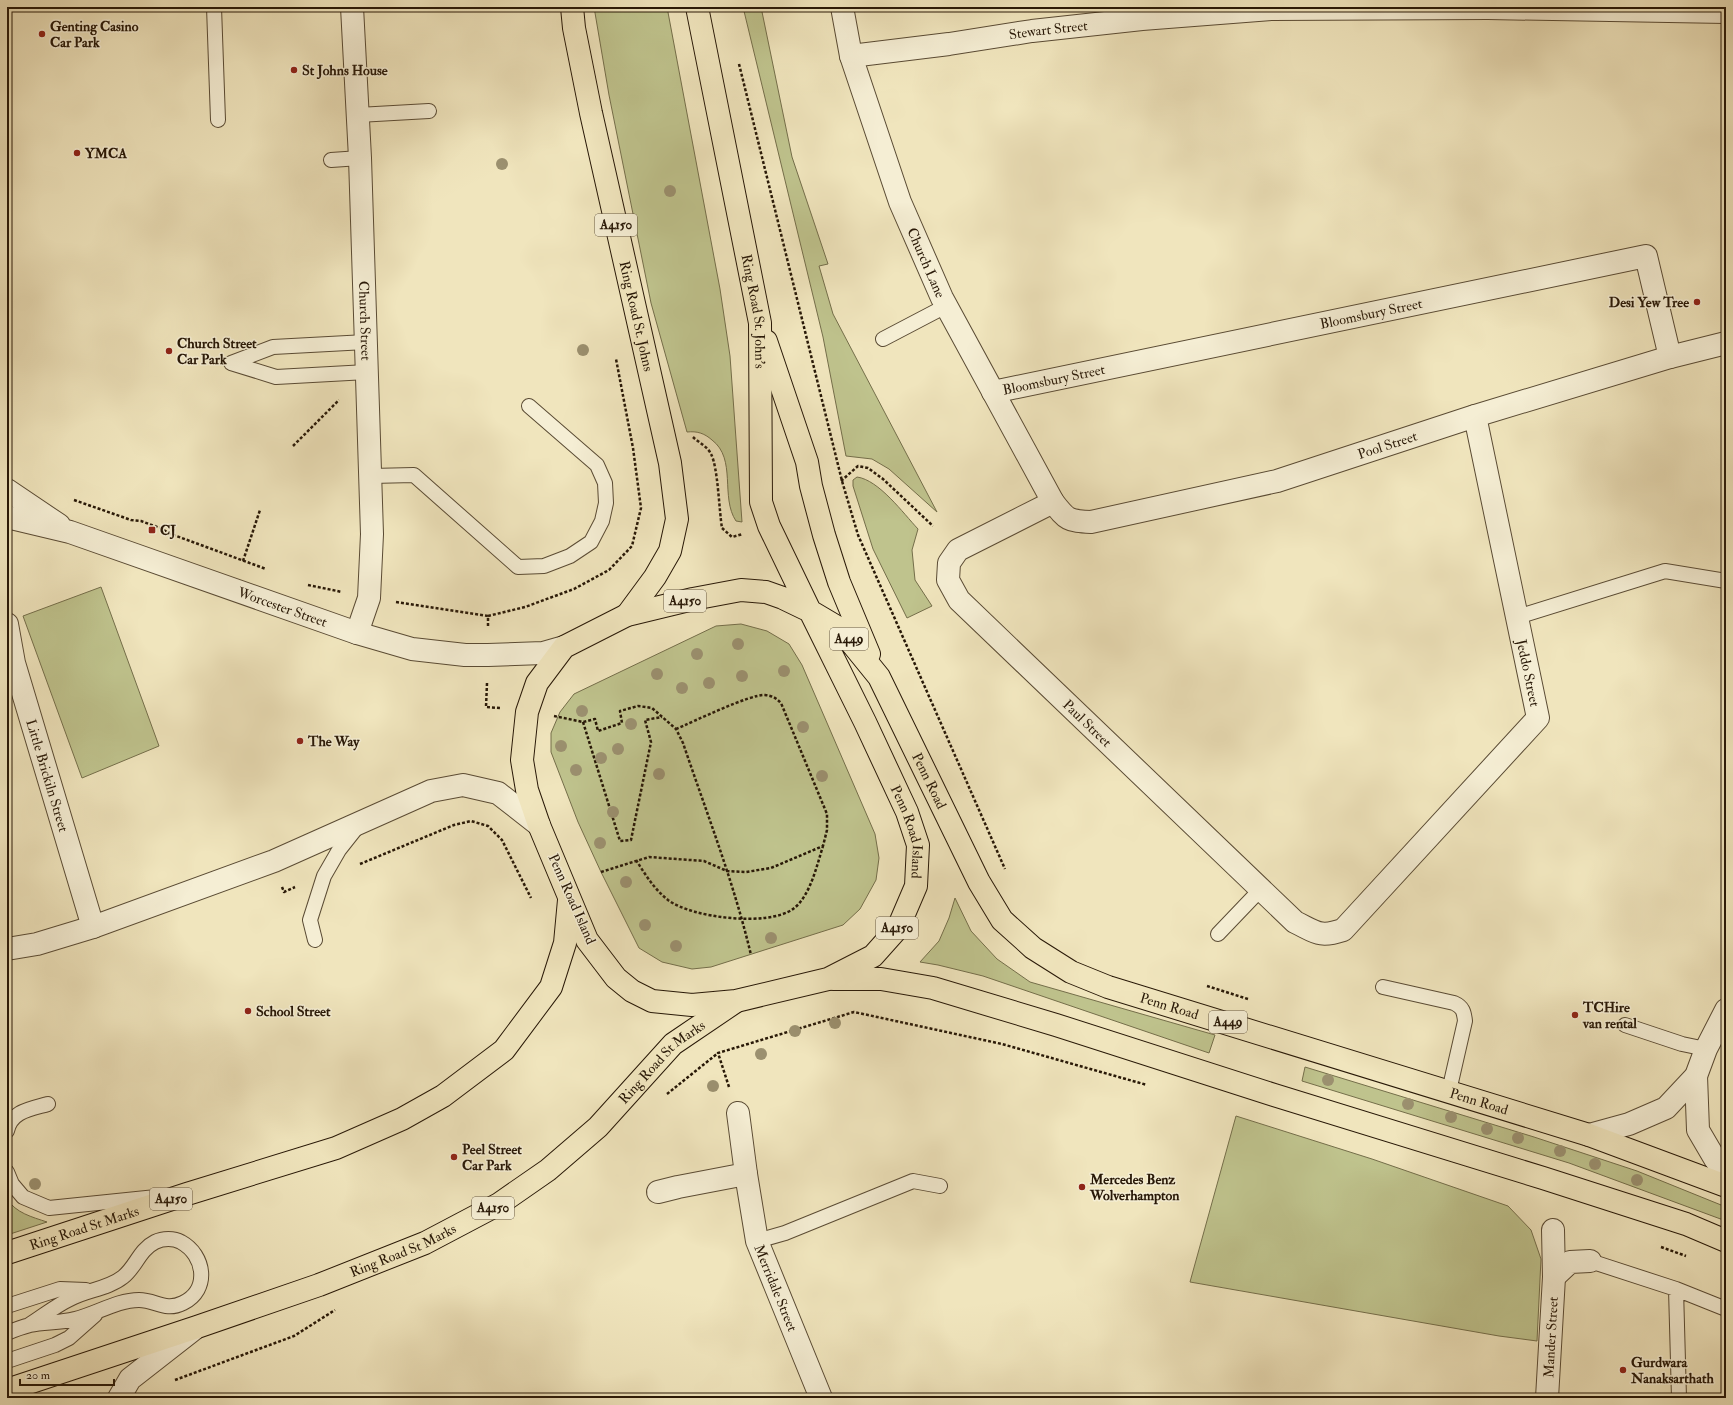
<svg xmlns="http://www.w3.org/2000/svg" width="1733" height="1405" font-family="'IM FELL Double Pica',serif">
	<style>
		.green { fill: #bfc38d; stroke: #746e4a }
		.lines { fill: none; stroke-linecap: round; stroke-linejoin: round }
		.service-casing { stroke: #5a4b34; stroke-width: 16 }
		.minor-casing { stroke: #5a4b34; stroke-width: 24 }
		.trunk-casing { stroke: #281807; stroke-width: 24 }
		.path { stroke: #281807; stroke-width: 2.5; stroke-dasharray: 3 2; stroke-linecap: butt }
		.service { stroke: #f5eed4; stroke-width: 14 }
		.minor { stroke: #f5eed4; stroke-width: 22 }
		.trunk { stroke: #f0e5bd; stroke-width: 22 }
		.tree { fill: #9b906f }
		.poi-dot { fill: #8f2418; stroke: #f5eed4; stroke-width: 1.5 }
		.labels { text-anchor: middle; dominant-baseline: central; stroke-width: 3; stroke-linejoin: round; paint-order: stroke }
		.shield { fill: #f5eed4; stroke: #665844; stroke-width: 1 }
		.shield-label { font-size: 13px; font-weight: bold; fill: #281807 }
		.poi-label { font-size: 14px; font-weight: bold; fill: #281807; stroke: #f5eed4; text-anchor: start }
		.street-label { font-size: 14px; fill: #281807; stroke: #f5eed4 }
	</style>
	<rect width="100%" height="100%" fill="#f0e5bd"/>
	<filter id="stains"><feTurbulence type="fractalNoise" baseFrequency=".005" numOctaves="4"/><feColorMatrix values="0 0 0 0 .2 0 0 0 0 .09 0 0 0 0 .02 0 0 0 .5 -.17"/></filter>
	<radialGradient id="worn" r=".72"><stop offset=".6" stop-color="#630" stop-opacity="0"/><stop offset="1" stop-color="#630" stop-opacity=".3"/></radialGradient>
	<path class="green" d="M 594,7 L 667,7 L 720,289 L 730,356 L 742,522 L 736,521 C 720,497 737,459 712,440 C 704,433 697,431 687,432 L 651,303 L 609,95 Z
		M 743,7 L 761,7 L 792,157 L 828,264 L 819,266 L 833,314 L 937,512 L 889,469 L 872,459 L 846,456 L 823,337 Z
		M 857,477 C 879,480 903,513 918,529 L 912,550 L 915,580 L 932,606 L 907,618 L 873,549 L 853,486 L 853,480 Z
		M 101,587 L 159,746 L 82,778 L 23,616 Z
		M 741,624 L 767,631 L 789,644 L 802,665 L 875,834 L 879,858 L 876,880 L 860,909 L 843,925 L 711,967 L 692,969 L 662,962 L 639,948 L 601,872 L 578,822 L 551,752 L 551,733 L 560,712 L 574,694 L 716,626 Z
		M 955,898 L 971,931 L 997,959 L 1030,982 L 1215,1035 L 1209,1053 L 983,976 L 938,965 L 920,962 L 939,941 L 949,918 Z
		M 1305,1067 L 1534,1137 L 1637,1171 L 1726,1207 L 1726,1221 L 1569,1163 L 1302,1081 Z
		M 1236,1116 L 1372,1159 L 1508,1206 L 1531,1230 L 1541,1259 L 1537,1341 L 1499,1336 L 1190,1282 Z
		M 7,1199 C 16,1213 32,1217 47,1222 L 7,1235 Z"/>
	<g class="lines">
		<defs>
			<path id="service" d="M 214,7 L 218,120
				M 358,115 L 429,111
				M 331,160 L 360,158
				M 883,339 L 946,306
				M 366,342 L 273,347 L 231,363 L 276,377 L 367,372
				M 371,476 L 414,475 L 518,567 L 544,566 L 570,556 L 591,542 L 602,521 L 606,503 L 605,483 L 597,465 L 529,406
				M 1517,617 L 1665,571 L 1726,581
				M 1218,934 L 1261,889
				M 315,940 L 310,920 L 324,876 L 339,850 L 358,826
				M 1383,987 L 1454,1003 C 1463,1007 1464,1012 1465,1021 L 1449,1091
				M 1625,1025 L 1682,1044 L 1706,1049
				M 7,1131 C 11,1111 31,1109 48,1104
				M 7,1172 L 12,1184 L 23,1197 L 49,1208 L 156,1197
				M 757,1241 L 785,1233 L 913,1181 L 940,1186
				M 1590,1261 L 1676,1289 L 1726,1309
				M 1676,1289 L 1679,1398
				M 7,1306 L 60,1289 L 86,1290
				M 7,1333 C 14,1330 22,1327 30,1325 C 45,1322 60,1323 75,1319 C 96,1314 117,1300 139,1300 C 156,1300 165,1312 183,1303 C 210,1290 205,1255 181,1242 C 174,1238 163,1238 155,1242 C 139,1250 136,1267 123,1277 C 108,1289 86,1290 70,1299 C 55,1306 42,1317 29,1325
				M 7,1361 L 55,1345 L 69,1338 L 95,1315"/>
			<g id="minor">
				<path id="s1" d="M 352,7 L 360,158 L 372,534 L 369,598 L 357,633"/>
				<path id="s2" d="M 842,7 L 851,56 L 900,202 L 942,298 L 1053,502 C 1067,520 1068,521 1091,522 L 1277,481 L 1475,416 L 1670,357 L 1726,343"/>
				<path id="s3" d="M 851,56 L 949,44 L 1032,31 L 1142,19 L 1271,9 L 1488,8 L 1726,12"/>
				<path id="s4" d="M 993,392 L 1646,256 L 1670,357"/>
				<path d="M 7,490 L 59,525"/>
				<path id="s5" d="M 1053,502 L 958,550 L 949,563 L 948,580 L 959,600 L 1295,922 C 1316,932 1319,938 1343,930 L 1538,718 L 1475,416"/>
				<path id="s6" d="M 7,517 L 70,532 L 357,633 L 412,649 L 465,655 L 488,655 L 543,653 L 564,647"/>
				<path id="s7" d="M 7,624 L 14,663 L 93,927"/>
				<path d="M 7,949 L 37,944 L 93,927 L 274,861 L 431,791 L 463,785 L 498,793 L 539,825"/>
				<path d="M 1696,1076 L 1698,1130 L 1715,1159 L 1726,1173"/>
				<path id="s8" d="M 738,1113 L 746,1174 L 757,1241 L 821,1398"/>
				<path d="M 1589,1135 L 1629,1124 L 1666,1108 L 1696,1076 L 1706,1049 L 1726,1010"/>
				<path d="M 658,1192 L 678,1187 L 746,1174"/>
				<path d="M 1554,1277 L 1570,1262 L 1590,1261"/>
				<path d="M 119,1398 L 130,1379 L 194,1329"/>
				<path id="s9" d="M 1547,1398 L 1554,1277 L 1553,1230"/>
			</g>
			<g id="trunk">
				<path id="s10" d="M 572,7 L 574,28 L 591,113 L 670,463 L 677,519 L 670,551 L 655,577 L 627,615"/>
				<path id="s11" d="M 697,7 L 760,323 L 761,502 L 769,526 L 810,611 L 865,722 L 907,812 L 918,845 L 916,886 L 898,928 L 873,956 L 828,979 L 736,1001 L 692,1005 L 652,1001 L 632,991 L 616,978 L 587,940 L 539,825 L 527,790 L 522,760 L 527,712 L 537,683 L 564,647 L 627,615 L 693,599 L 741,590 L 766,592 L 783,598 L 810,611 L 837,627 L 849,640 L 879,677 L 979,882 L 1002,920 L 1033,948 L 1071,972 L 1108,987 L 1589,1135 L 1726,1186"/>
				<path d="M 766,341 L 807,462 L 811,486 L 824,535 L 839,582 L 869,654"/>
				<path d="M 833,979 L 881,979 L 933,988 L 1056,1025 L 1274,1095 L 1543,1178 L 1686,1224 L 1726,1241"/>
				<path id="s12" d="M 7,1253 L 187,1194 L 336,1148 L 402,1119 L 443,1096 L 504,1050 L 551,987 L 565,943 L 569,900"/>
				<path id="s13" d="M 7,1390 L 197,1327 L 319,1285 L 425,1243 L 499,1204 L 548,1170 L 598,1127 L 673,1044 L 735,1002"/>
			</g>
		</defs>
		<use href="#service" class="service-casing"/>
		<use href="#minor" class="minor-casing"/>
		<use href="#trunk" class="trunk-casing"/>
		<path class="path" d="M 739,64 L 842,481 L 858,535 L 1005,869
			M 693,437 C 698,442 708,447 711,454 C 718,467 719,510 722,528 L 732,537 L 743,534
			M 293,446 L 339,400
			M 841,481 L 858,466 L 868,468 L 883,479 L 933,526
			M 74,500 L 131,520 L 141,521 L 160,528 L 171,534 L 266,569
			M 243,561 L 260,510
			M 308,585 L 342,592
			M 396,602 L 488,616 L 488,628
			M 488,616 L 525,607 L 574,589 L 609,570 L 632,546 L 641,508 L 633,448 L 616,359
			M 487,683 L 486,707 L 500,708
			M 554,716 L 583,722 L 595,719 L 598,731 L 622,723 L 620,711 L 638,706 L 652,708 L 676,729 L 683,743 C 707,814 734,883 751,955
			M 583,722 L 620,841 L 631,840 L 651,742 L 645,720 L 662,717
			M 636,860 C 645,874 654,889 668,900 C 692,918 768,927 793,909 C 810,897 817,865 823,846
			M 360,864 L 454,825 L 471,821 L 488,826 L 502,840 L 531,898
			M 601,872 L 649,857 L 704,861 L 727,871 L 746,872 L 771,868 L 823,846 L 827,830 L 827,814 L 781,703 C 776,698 773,696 765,695 C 750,694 693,722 676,729
			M 282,887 L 284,892 L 295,887
			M 1207,986 L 1248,999
			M 729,1087 L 718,1053 L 854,1012 L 1002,1044 L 1147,1085
			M 667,1094 L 718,1053
			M 1661,1247 L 1686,1256
			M 175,1380 L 294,1336 L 335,1310"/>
		<use href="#service" class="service"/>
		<use href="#minor" class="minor"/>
		<use href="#trunk" class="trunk"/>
	</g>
	<g class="tree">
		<circle cx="502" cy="164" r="6"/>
		<circle cx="670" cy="191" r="6"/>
		<circle cx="583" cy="350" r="6"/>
		<circle cx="738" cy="644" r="6"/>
		<circle cx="697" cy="654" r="6"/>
		<circle cx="784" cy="671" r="6"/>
		<circle cx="657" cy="674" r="6"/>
		<circle cx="742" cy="676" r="6"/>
		<circle cx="709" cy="683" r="6"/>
		<circle cx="682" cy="688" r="6"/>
		<circle cx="582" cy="711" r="6"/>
		<circle cx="631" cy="724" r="6"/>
		<circle cx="803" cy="727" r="6"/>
		<circle cx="561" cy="746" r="6"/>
		<circle cx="618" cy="749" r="6"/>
		<circle cx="601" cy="758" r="6"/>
		<circle cx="576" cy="770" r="6"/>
		<circle cx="659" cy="774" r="6"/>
		<circle cx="822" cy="776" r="6"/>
		<circle cx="613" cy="812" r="6"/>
		<circle cx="600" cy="843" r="6"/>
		<circle cx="626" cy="882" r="6"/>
		<circle cx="645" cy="925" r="6"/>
		<circle cx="771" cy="938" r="6"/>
		<circle cx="676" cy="946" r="6"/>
		<circle cx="835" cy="1023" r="6"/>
		<circle cx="795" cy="1031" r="6"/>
		<circle cx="761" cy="1054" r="6"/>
		<circle cx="1328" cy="1080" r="6"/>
		<circle cx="713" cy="1086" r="6"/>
		<circle cx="1408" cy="1104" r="6"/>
		<circle cx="1451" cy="1117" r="6"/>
		<circle cx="1487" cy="1129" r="6"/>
		<circle cx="1518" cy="1138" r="6"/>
		<circle cx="1560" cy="1151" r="6"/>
		<circle cx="1595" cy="1164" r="6"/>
		<circle cx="1637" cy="1180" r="6"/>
		<circle cx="35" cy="1184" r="6"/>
	</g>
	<g class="poi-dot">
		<circle cx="42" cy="34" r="4"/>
		<circle cx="294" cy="70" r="4"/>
		<circle cx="77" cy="153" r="4"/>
		<circle cx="1697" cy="302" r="4"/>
		<circle cx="169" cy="351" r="4"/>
		<rect x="148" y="526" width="8" height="8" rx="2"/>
		<circle cx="300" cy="741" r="4"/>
		<circle cx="248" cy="1011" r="4"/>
		<circle cx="1575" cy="1015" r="4"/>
		<circle cx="454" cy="1157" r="4"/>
		<circle cx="1082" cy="1187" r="4"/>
		<circle cx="1623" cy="1370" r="4"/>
	</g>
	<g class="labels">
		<g class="shield">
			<rect x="595" y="214" width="42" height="22" rx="3"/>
			<rect x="664" y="590" width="42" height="22" rx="3"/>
			<rect x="830" y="628" width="38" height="22" rx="3"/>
			<rect x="876" y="917" width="42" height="22" rx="3"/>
			<rect x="1209" y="1011" width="38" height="22" rx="3"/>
			<rect x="150" y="1188" width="42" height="22" rx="3"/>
			<rect x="472" y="1197" width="42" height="22" rx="3"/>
		</g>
		<g class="shield-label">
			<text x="616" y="225">A4150</text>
			<text x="685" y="601">A4150</text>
			<text x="849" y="639">A449</text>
			<text x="897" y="928">A4150</text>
			<text x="1228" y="1022">A449</text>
			<text x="171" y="1199">A4150</text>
			<text x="493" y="1208">A4150</text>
		</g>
		<g class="poi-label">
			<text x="50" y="26">Genting Casino<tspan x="50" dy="16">Car Park</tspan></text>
			<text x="302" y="70">St Johns House</text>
			<text x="85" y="153">YMCA</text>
			<text x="1689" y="302" text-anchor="end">Desi Yew Tree</text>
			<text x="177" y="343">Church Street<tspan x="177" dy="16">Car Park</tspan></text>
			<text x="160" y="530">CJ</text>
			<text x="308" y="741">The Way</text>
			<text x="1583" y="1007">TCHire<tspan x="1583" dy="16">van rental</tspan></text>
			<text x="256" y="1011">School Street</text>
			<text x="462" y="1149">Peel Street<tspan x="462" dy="16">Car Park</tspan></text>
			<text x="1090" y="1179">Mercedes Benz<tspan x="1090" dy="16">Wolverhampton</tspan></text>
			<text x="1631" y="1362">Gurdwara<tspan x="1631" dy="16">Nanaksarthath</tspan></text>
		</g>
		<g class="street-label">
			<text stroke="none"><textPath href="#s3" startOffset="199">Stewart Street</textPath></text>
			<text stroke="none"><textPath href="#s2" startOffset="270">Church Lane</textPath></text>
			<text stroke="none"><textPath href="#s11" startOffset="310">Ring Road St. John's</textPath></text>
			<text stroke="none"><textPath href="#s4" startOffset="386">Bloomsbury Street</textPath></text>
			<text stroke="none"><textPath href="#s10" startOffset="316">Ring Road St. Johns</textPath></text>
			<text stroke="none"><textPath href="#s1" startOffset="314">Church Street</textPath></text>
			<text stroke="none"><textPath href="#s4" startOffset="62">Bloomsbury Street</textPath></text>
			<text stroke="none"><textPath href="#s2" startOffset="893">Pool Street</textPath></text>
			<text stroke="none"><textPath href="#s6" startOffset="290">Worcester Street</textPath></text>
			<text transform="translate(1528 673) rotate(78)">Jeddo Street</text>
			<text stroke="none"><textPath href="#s5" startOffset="340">Paul Street</textPath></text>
			<text stroke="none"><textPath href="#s7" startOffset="157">Little Brickiln Street</textPath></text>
			<text stroke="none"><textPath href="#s11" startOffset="2112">Penn Road</textPath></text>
			<text stroke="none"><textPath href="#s11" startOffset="864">Penn Road Island</textPath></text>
			<text transform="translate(572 899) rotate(66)">Penn Road Island</text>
			<text stroke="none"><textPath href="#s11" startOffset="2460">Penn Road</textPath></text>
			<text stroke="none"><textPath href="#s13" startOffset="744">Ring Road St Marks</textPath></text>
			<text stroke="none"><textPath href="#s11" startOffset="2784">Penn Road</textPath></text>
			<text stroke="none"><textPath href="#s12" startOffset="81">Ring Road St Marks</textPath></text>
			<text stroke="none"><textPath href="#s13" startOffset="420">Ring Road St Marks</textPath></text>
			<text stroke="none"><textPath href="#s8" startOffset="180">Merridale Street</textPath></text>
			<text stroke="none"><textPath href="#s9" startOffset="61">Mander Street</textPath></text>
		</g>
	</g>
	<rect width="1733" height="1405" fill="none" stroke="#f0e5bd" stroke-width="24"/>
	<rect x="8" y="8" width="1717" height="1389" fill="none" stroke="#281807" stroke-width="2"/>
	<rect x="12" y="12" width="1709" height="1381" fill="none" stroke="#281807"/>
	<path d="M20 1379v6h94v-6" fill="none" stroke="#281807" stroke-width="2"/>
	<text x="26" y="1379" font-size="12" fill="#281807" stroke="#f5eed4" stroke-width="3" paint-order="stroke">20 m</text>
	<rect width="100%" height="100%" filter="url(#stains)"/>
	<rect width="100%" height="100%" fill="url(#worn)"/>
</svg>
